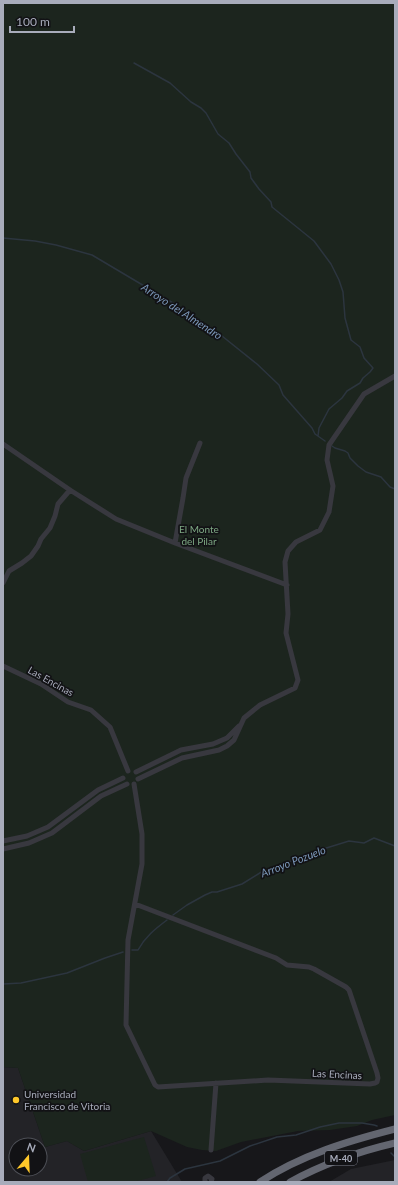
<svg xmlns="http://www.w3.org/2000/svg" width="398" height="1185" font-family="Lato,sans-serif">
	<style>
		.built { fill: #232327; fill-rule: evenodd }
		.green { fill: #1c251e }
		.lines { fill: none; stroke-linecap: round; stroke-linejoin: round }
		.stream { stroke: #2c353f; stroke-width: 1.5 }
		.minor { stroke: #38383f; stroke-width: 5 }
		.highway { stroke: #636670; stroke-width: 7 }
		.poi-dot { fill: #ffc82a; stroke: #121215; stroke-width: 1.5 }
		.labels { text-anchor: middle; dominant-baseline: central; stroke-width: 3.5; stroke-linejoin: round; paint-order: stroke }
		.shield { fill: #121215; stroke: #7b7e89; stroke-width: 1 }
		.shield-label { font-size: 9px; font-weight: bold; fill: #a8acbb }
		.park-label { font-size: 10px; fill: #7da783; stroke: #121215 }
		.street-label { font-size: 10px; fill: #a8acbb; stroke: #121215 }
		.poi-label { font-size: 10px; fill: #a8acbb; stroke: #121215; text-anchor: start }
		.water-label { font-size: 11px; font-style: italic; fill: #7c98b9; stroke: #121215 }
	</style>
	<rect width="100%" height="100%" fill="#17171a"/>
	<path class="built" d="M 3,1067 L 18,1068 L 45,1147 L 67,1141 L 84,1151 L 151,1131 L 182,1182 L 3,1182 ZM 16,1145 L 40,1145 L 40,1169 L 16,1169 Z
		M 395,1160 L 395,1182 L 329,1182 L 351,1169 Z"/>
	<path class="green" d="M 3,3 L 395,3 L 395,1115 L 372,1120 L 357,1126 L 330,1130 L 298,1131 L 241,1142 L 216,1151 L 202,1150 L 187,1147 L 151,1131 L 84,1151 L 67,1141 L 45,1147 L 18,1068 L 3,1067 Z
		M 144,1137 L 156,1176 L 134,1182 L 88,1182 L 80,1154 Z"/>
	<g class="lines">
		<path class="stream" d="M 134,63 L 170,83 L 191,102 L 201,108 L 206,113 L 218,134 L 229,143 L 236,154 L 250,172 L 251,178 L 259,189 L 271,202 L 272,207 L 314,241 L 331,264 L 339,280 L 343,292 L 345,318 L 351,340 L 360,347 L 364,358 L 373,368 L 370,372 L 363,378 L 360,383 L 347,391 L 342,398 L 329,409 L 319,428 L 318,436
			M 3,238 L 35,241 L 56,245 L 92,255 L 178,306 L 217,332 L 257,364 L 279,385 L 283,395 L 312,428 L 315,434 L 325,441
			M 332,446 L 335,448 L 345,451 L 348,453 L 350,458 L 358,466 L 366,472 L 381,477 L 390,487 L 395,489
			M 173,915 L 187,905 L 205,895 L 212,892 L 217,892 L 242,884 L 263,871 L 303,857 L 307,854 L 349,841 L 364,843 L 374,838 L 395,846
			M 132,950 L 138,950 C 145,937 155,929 167,920
			M 3,984 L 21,983 L 67,973 L 105,958 L 123,952
			M 391,1153 L 395,1157
			M 167,1182 L 170,1178 L 185,1169 L 220,1161 L 250,1146 L 277,1137 L 296,1135 L 320,1127 L 339,1123 L 362,1123 L 374,1125 L 377,1126"/>
		<path class="minor" d="M 3,444 L 70,490 L 116,519 L 175,543 L 287,585
			M 175,543 L 183,498 L 186,478 L 200,443
			M 3,583 L 9,571 L 22,563 L 31,556 L 38,546 L 41,539 L 50,528 L 55,516 L 58,504 L 70,490
			M 3,666 L 41,684 L 68,702 L 91,710 L 110,727 L 128,771
			M 136,772 L 181,750 L 213,744 L 227,738 L 239,726
			M 138,779 L 182,758 L 219,750 L 227,746 L 234,740 L 244,718 L 260,705 L 295,688 L 298,680 L 286,633 L 288,614 L 285,562 L 288,551 L 296,542 L 320,530 L 329,512 L 333,486 L 327,460 L 329,445 L 364,394 L 395,376
			M 134,784 L 142,834 L 142,864 L 128,940 L 126,1025 L 155,1085 L 158,1087 L 268,1080 L 370,1084 L 375,1083 L 377,1082 L 378,1078 L 377,1073 L 349,990 L 346,987 L 314,969 L 309,967 L 287,965 L 276,958 L 135,904
			M 3,841 L 27,836 L 48,827 L 98,790 L 123,778
			M 3,849 L 29,843 L 52,833 L 101,796 L 127,784
			M 211,1150 L 216,1083
			M 205,1182 L 205,1178 L 208,1176 L 212,1179 L 211,1182"/>
		<path class="highway" d="M 260,1182 C 301,1155 348,1141 395,1129
			M 290,1182 C 325,1163 356,1152 395,1143"/>
	</g>
	<circle class="poi-dot" cx="16" cy="1100" r="4"/>
	<g class="labels">
		<rect class="shield" x="325" y="1151" width="32" height="14" rx="3"/>
		<g class="shield-label">
			<text x="341" y="1158">M-40</text>
		</g>
		<g class="park-label">
			<text x="199" y="529">El Monte<tspan x="199" dy="12">del Pilar</tspan></text>
		</g>
		<g class="street-label">
			<text transform="translate(51 681) rotate(29)">Las Encinas</text>
			<text transform="translate(337 1074) rotate(3)">Las Encinas</text>
		</g>
		<g class="poi-label">
			<text x="24" y="1094">Universidad<tspan x="24" dy="12">Francisco de Vitoria</tspan></text>
		</g>
		<g class="water-label">
			<text transform="translate(182 311) rotate(33)">Arroyo del Almendro</text>
			<text transform="translate(293 861) rotate(-21)">Arroyo Pozuelo</text>
		</g>
	</g>
	<rect width="398" height="1185" fill="none" stroke="#a8acbb" stroke-width="8"/>
	<g transform="translate(28 1157) rotate(19)"><circle r="19" fill="#121215" stroke="#4e5057"/>
	<path d="M0-3L7 15L0 10L-7 15Z" fill="#ffc82a"/>
	<text y="-6" font-size="11" font-weight="bold" text-anchor="middle" fill="#a8acbb">N</text>
	</g>
	<path d="M10 26v6h64v-6" fill="none" stroke="#a8acbb" stroke-width="2"/>
	<text x="16" y="26" font-size="12" fill="#a8acbb" stroke="#121215" stroke-width="3" paint-order="stroke">100 m</text>
</svg>
